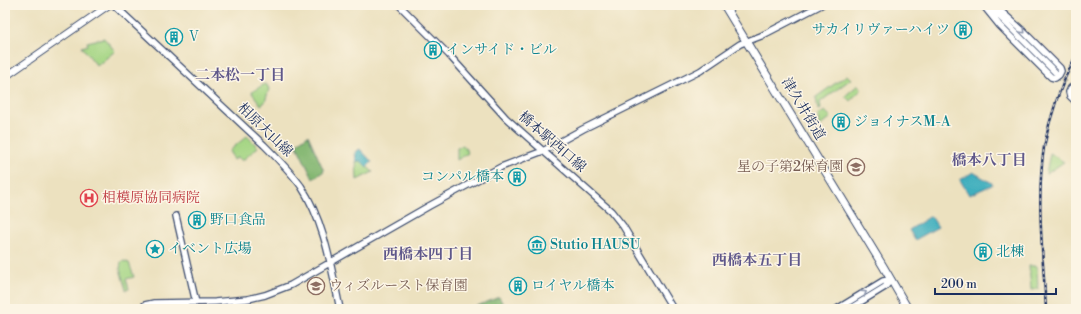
<svg xmlns="http://www.w3.org/2000/svg" width="1081" height="314" font-family="'Libre Bodoni','Noto Serif JP',serif">
	<style>
		.green { fill: #a6d685; stroke: #608272 }
		.forest { fill: #84b772; stroke: #507368 }
		.water { fill: #41afbe; stroke: #2e6f8e }
		.lines { fill: none; stroke-linecap: round; stroke-linejoin: round }
		.tertiary-tunnel { stroke: #c2bdac; stroke-width: 5.5; stroke-dasharray: 5.5 3; stroke-linecap: butt }
		.tertiary-casing { stroke: #3a4a6d; stroke-width: 8 }
		.secondary-casing { stroke: #3a4a6d; stroke-width: 8 }
		.trunk-casing { stroke: #3a4a6d; stroke-width: 9 }
		.tertiary { stroke: #fff; stroke-width: 5.5 }
		.secondary { stroke: #fff; stroke-width: 6 }
		.trunk { stroke: #fff; stroke-width: 7 }
		.rail-casing { stroke: #1b2f5e; stroke-width: 2.5 }
		.rail { stroke: #fcf5e5; stroke-width: 1; stroke-dasharray: 3; stroke-linecap: butt }
		.oneway { stroke: #8d97ae }
		.labels { text-anchor: middle; dominant-baseline: central; stroke-width: 3; stroke-linejoin: round; paint-order: stroke }
		.culture-label { font-size: 14px; fill: #0d838f; stroke: #fcf5e5; text-anchor: start }
		.street-label { font-size: 14px; fill: #1b2f5e; stroke: #fcf5e5 }
		.education-label { font-size: 14px; fill: #785e54; stroke: #fcf5e5; text-anchor: end }
		.health-label { font-size: 14px; fill: #be3a42; stroke: #fcf5e5; text-anchor: start }
		.neighbourhood-label { font-size: 15px; font-weight: bold; fill: #5f588b; stroke: #fcf5e5 }
	</style>
	<rect width="100%" height="100%" fill="#fcf5e5"/>
	<filter id="ink" filterUnits="userSpaceOnUse"><feTurbulence type="fractalNoise" baseFrequency=".025" numOctaves="2"/><feDisplacementMap in="SourceGraphic" scale="8" xChannelSelector="R" yChannelSelector="G"/><feConvolveMatrix kernelMatrix="1 2 1 2 8 2 1 2 1" color-interpolation-filters="sRGB"/></filter>
	<filter id="wash" filterUnits="userSpaceOnUse"><feTurbulence type="fractalNoise" baseFrequency=".012" numOctaves="4" result="noise"/><feDisplacementMap in="SourceGraphic" scale="16" xChannelSelector="R" yChannelSelector="G"/><feGaussianBlur stdDeviation="0.9" result="paint"/><feColorMatrix in="noise" values="0 0 0 0 0 0 0 0 0 0 0 0 0 0 0 0 0 1.4 0 .05"/><feComposite in="paint" operator="in"/></filter>
	<g filter="url(#wash)">
		<rect width="100%" height="100%" fill="#ece1bf"/>
		<path class="green" d="M 104,38 L 115,51 L 97,66 L 82,47 L 88,45 L 87,42 Z
			M 847,75 L 851,79 L 820,102 L 821,109 L 818,110 L 816,97 Z
			M 265,84 L 267,85 L 269,89 L 265,102 L 261,105 L 252,93 L 253,91 Z
			M 858,85 L 862,89 L 850,101 L 845,96 Z
			M 825,111 L 831,117 L 819,127 L 818,115 Z
			M 247,136 L 258,147 L 242,161 L 238,157 L 234,160 L 229,151 Z
			M 463,145 L 468,153 L 457,160 L 457,148 Z
			M 1050,153 L 1064,162 L 1046,174 Z
			M 356,161 L 361,161 L 373,172 L 357,180 Z
			M 124,261 L 129,263 L 134,277 L 126,279 L 129,289 L 126,290 L 120,269 L 121,262 Z
			M 1029,266 L 1037,266 L 1038,289 L 1031,290 Z"/>
		<path class="forest" d="M 308,135 L 324,171 L 313,179 L 296,144 Z
			M 499,297 L 503,304 L 492,309 L 470,309 Z"/>
		<path class="water" d="M 360,149 L 372,162 L 367,167 L 361,161 L 356,161 L 355,152 Z
			M 973,172 L 992,183 L 992,185 L 969,195 L 960,180 Z
			M 931,216 L 938,227 L 915,240 L 909,230 Z"/>
	</g>
	<g filter="url(#ink)">
		<g class="lines">
			<path class="tertiary-tunnel" d="M 1056,73 L 1074,91"/>
			<defs>
				<path id="tertiary" d="M 114,5 L 264,145 C 277,158 290,171 301,186 C 325,223 331,267 340,309
					M 399,5 L 449,55 L 506,118 L 611,211 L 623,226 L 673,309
					M 983,5 L 1000,26 L 1051,77 L 1055,78 L 1059,75 L 1061,71 L 1060,68 L 1023,31 L 994,5
					M 988,5 L 1055,72
					M 1076,86 L 1071,88 L 1069,92 L 1070,96 L 1076,102
					M 1075,92 L 1076,93
					M 176,216 L 196,303
					M 146,309 L 145,305 L 154,303 L 215,302 L 248,299 L 265,295 L 291,285 L 429,206 L 501,167 L 543,151 L 583,129 L 700,71 L 740,44 L 761,36 L 821,5
					M 837,309 L 883,281 L 891,280
					M 849,309 L 885,287 L 891,280"/>
				<path id="secondary" d="M 5,77 L 109,5"/>
				<path id="trunk" d="M 724,5 L 883,266 L 908,309"/>
			</defs>
			<use href="#tertiary" class="tertiary-casing"/>
			<use href="#secondary" class="secondary-casing"/>
			<use href="#trunk" class="trunk-casing"/>
			<use href="#tertiary" class="tertiary"/>
			<use href="#secondary" class="secondary"/>
			<use href="#trunk" class="trunk"/>
			<defs>
				<path id="rail" d="M 1046,309 C 1043,256 1036,200 1044,147 C 1050,115 1061,84 1076,55"/>
			</defs>
			<use href="#rail" class="rail-casing"/>
			<use href="#rail" class="rail"/>
		</g>
		<defs><path id="oneway-chevron" d="M-2-3.5L2.5 0L-2 3.5" fill="none" stroke-width="1.6" stroke-linecap="round" stroke-linejoin="round"/></defs>
		<g class="oneway">
			<use href="#oneway-chevron" transform="translate(1023 31) rotate(45)"/>
			<use href="#oneway-chevron" transform="translate(864 293) rotate(-32)"/>
		</g>
	</g>
	<defs>
		<symbol id="building-ring" viewBox="-11 -11 22 22"><circle r="9.5" fill="#fcf5e5" stroke="#0f9aa8" stroke-width="1.5"/><path d="M-4-6H4V6H1V3H-1V6H-4ZM-2.5-4.3h1.7v1.8h-1.7ZM.8-4.3h1.7v1.8H.8ZM-2.5-1h1.7V.8h-1.7ZM.8-1h1.7V.8H.8Z" fill="#0f9aa8"/></symbol>
		<symbol id="school-ring" viewBox="-11 -11 22 22"><circle r="9.5" fill="#fcf5e5" stroke="#8d6e63" stroke-width="1.5"/><path d="M0-5L7-2L0 1L-7-2ZM-4 1L0 2.5L4 1V4Q0 6-4 4Z" fill="#8d6e63"/></symbol>
		<symbol id="hospital-ring" viewBox="-11 -11 22 22"><circle r="9.5" fill="#fcf5e5" stroke="#e0444e" stroke-width="1.5"/><path d="M-5-5h3v3.5h4V-5h3V5h-3V1.5h-4V5h-3Z" fill="#e0444e"/></symbol>
		<symbol id="museum-ring" viewBox="-11 -11 22 22"><circle r="9.5" fill="#fcf5e5" stroke="#0f9aa8" stroke-width="1.5"/><path d="M0-6L6-3V-2H-6V-3ZM-5-1h2V3h-2ZM-1-1h2V3h-2ZM3-1h2V3H3ZM-6 4H6V6H-6Z" fill="#0f9aa8"/></symbol>
		<symbol id="sight-ring" viewBox="-11 -11 22 22"><circle r="9.5" fill="#fcf5e5" stroke="#0f9aa8" stroke-width="1.5"/><path d="M0-6L1.8-2.2L6-1.7L2.9 1.2L3.7 5.4L0 3.3L-3.7 5.4L-2.9 1.2L-6-1.7L-1.8-2.2Z" fill="#0f9aa8"/></symbol>
	</defs>
	<g fill-rule="evenodd">
		<use href="#building-ring" x="953" y="20" width="20" height="20"/>
		<use href="#building-ring" x="164" y="27" width="20" height="20"/>
		<use href="#building-ring" x="423" y="40" width="20" height="20"/>
		<use href="#building-ring" x="831" y="112" width="20" height="20"/>
		<use href="#school-ring" x="846" y="157" width="20" height="20"/>
		<use href="#building-ring" x="507" y="167" width="20" height="20"/>
		<use href="#hospital-ring" x="79" y="188" width="20" height="20"/>
		<use href="#building-ring" x="187" y="210" width="20" height="20"/>
		<use href="#museum-ring" x="527" y="235" width="20" height="20"/>
		<use href="#sight-ring" x="145" y="239" width="20" height="20"/>
		<use href="#building-ring" x="973" y="242" width="20" height="20"/>
		<use href="#school-ring" x="306" y="276" width="20" height="20"/>
		<use href="#building-ring" x="508" y="276" width="20" height="20"/>
	</g>
	<g class="labels">
		<g class="culture-label">
			<text x="950" y="30" text-anchor="end">サカイリヴァーハイツ</text>
			<text x="187" y="37">Ⅴ</text>
			<text x="446" y="50">インサイド・ビル</text>
			<text x="854" y="122">ジョイナスM-A</text>
			<text x="504" y="177" text-anchor="end">コンパル橋本</text>
			<text x="210" y="220">野口食品</text>
			<text x="550" y="245">Stutio HAUSU</text>
			<text x="168" y="249">イベント広場</text>
			<text x="996" y="252">北棟</text>
			<text x="531" y="286">ロイヤル橋本</text>
		</g>
		<g class="street-label">
			<text transform="translate(803 109) rotate(59)">津久井街道</text>
			<text transform="translate(265 130) rotate(44)">相原大山線</text>
			<text transform="translate(552 142) rotate(41)">橋本駅西口線</text>
		</g>
		<g class="education-label">
			<text x="843" y="167">星の子第2保育園</text>
			<text x="329" y="286" text-anchor="start">ウィズルースト保育園</text>
		</g>
		<g class="health-label">
			<text x="102" y="198">相模原協同病院</text>
		</g>
		<g class="neighbourhood-label">
			<text x="240" y="75">二本松一丁目</text>
			<text x="989" y="160">橋本八丁目</text>
			<text x="428" y="254">西橋本四丁目</text>
			<text x="757" y="260">西橋本五丁目</text>
		</g>
	</g>
	<rect width="1081" height="314" fill="none" stroke="#fcf5e5" stroke-width="20"/>
	<path d="M935 288v6h121v-6" fill="none" stroke="#1b2f5e" stroke-width="2"/>
	<text x="941" y="288" font-size="12" fill="#1b2f5e" stroke="#fcf5e5" stroke-width="3" paint-order="stroke">200 m</text>
</svg>
